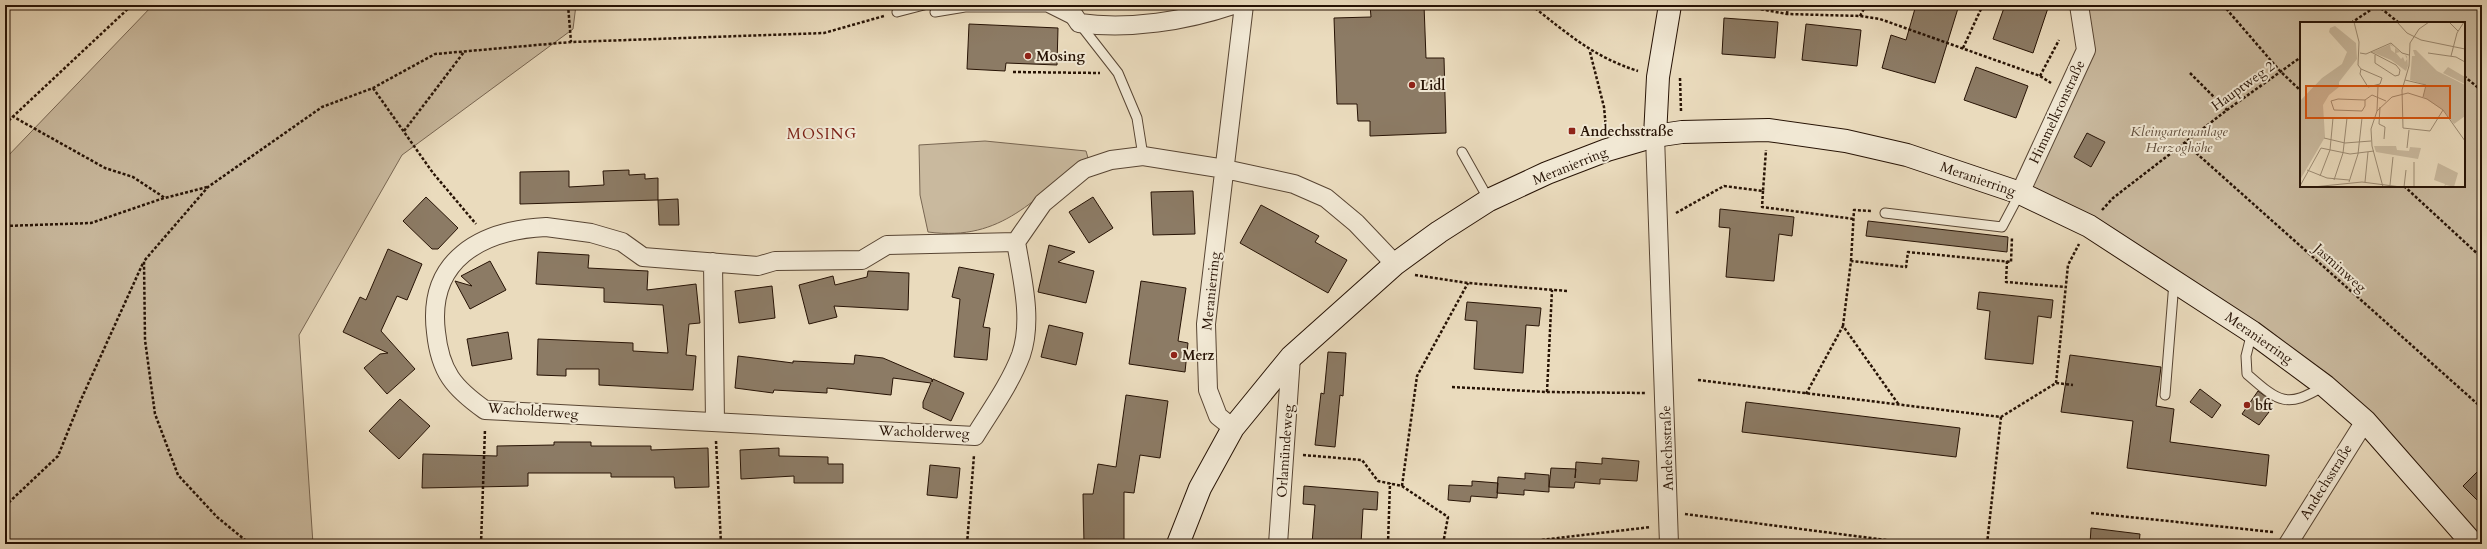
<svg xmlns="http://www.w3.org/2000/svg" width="2487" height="549" font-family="Cardo,serif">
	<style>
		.green { fill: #c9b99e; stroke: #786652; fill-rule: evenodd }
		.building { fill: #8c7b65; stroke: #271305 }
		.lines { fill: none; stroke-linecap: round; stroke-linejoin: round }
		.lane-casing { stroke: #584533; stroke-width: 11 }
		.street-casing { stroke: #584533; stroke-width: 20 }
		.secondary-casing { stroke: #271305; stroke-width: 24 }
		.path { stroke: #271305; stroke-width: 2.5; stroke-dasharray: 3 2; stroke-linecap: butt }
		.lane { stroke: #f1e8d4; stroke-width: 9 }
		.street { stroke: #f1e8d4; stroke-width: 18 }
		.secondary { stroke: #f1e8d4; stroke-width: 22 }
		.poi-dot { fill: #8f2418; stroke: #f1e8d4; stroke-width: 1.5 }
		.labels { text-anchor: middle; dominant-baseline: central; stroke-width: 4; stroke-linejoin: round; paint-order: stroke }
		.poi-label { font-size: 14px; font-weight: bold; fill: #271305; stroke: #f1e8d4; text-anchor: start }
		.street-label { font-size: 14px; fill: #271305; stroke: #f1e8d4 }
		.park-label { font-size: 14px; font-style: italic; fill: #604d3b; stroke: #f1e8d4 }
		.neighbourhood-label { font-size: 15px; letter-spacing: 1px; fill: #7a1f14; stroke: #f1e8d4 }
		.inset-road { fill: none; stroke: #9c8b73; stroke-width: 1 }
		.view { fill: #d5520b; fill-opacity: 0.15; stroke: #d5520b; stroke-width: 2 }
		.inset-edge { fill: none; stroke: #271305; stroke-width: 2 }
	</style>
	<rect width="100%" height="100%" fill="#eadbbd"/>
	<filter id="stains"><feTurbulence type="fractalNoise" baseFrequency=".005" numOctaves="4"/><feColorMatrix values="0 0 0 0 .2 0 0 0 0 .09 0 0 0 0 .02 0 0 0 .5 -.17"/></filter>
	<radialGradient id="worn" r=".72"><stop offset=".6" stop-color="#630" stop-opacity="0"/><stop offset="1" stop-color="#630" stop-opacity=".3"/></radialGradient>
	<path class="green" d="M 153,5 L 576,5 L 573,29 L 402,155 L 299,335 L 313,544 L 5,544 L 5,159 Z
		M 2079,5 L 2482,5 L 2482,544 L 2325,386 L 2020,193 L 2086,50 ZM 2301,23 L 2464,23 L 2464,186 L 2301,186 Z
		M 985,141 L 1086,151 L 1088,158 C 1033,197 1004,242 928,232 L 920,195 L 919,145 Z"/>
	<path class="building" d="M 1370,5 L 1424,5 L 1426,58 L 1444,58 L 1446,133 L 1370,136 L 1370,121 L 1358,121 L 1357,104 L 1337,104 L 1334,18 L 1371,17 Z
		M 1916,5 L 1959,5 L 1935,83 L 1882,68 L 1891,35 L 1906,40 Z
		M 2005,5 L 2049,5 L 2033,53 L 1993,39 Z
		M 1724,18 L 1778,22 L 1775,58 L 1722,54 Z
		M 969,24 L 1058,28 L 1057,65 L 1006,63 L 1005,71 L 967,69 Z
		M 1806,24 L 1861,30 L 1857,66 L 1802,60 Z
		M 1976,67 L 2028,86 L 2016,118 L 1964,100 Z
		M 2087,133 L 2105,142 L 2091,167 L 2074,157 Z
		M 629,170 L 629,175 L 645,174 L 645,179 L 658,178 L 658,200 L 520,204 L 520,172 L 569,171 L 569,187 L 604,185 L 603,171 Z
		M 1193,191 L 1195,234 L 1153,235 L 1151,192 Z
		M 426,197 L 458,228 L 438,249 L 432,249 L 403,221 Z
		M 1093,197 L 1113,228 L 1089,243 L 1069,212 Z
		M 678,199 L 679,225 L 659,225 L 658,200 Z
		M 1261,205 L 1319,236 L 1315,242 L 1347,260 L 1328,293 L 1240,243 Z
		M 1720,209 L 1794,217 L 1792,236 L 1779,234 L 1774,281 L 1726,277 L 1730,228 L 1719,227 Z
		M 1868,221 L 2008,237 L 2007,252 L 1866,236 Z
		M 1049,245 L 1075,252 L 1058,262 L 1094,271 L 1086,303 L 1038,292 Z
		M 388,249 L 422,264 L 407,300 L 397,296 L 381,331 L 415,369 L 387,394 L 364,368 L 380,354 L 388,353 L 343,332 L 360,297 L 366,300 Z
		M 538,252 L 589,255 L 588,268 L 648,271 L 647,290 L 696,284 L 700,323 L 689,324 L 686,355 L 696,356 L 693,390 L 599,385 L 599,369 L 566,369 L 566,376 L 537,375 L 538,339 L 633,343 L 633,351 L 668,353 L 663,305 L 604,302 L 604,288 L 536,284 Z
		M 490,261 L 506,290 L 470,309 L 455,281 L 472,286 L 461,276 Z
		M 959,267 L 994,274 L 983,327 L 990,328 L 987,360 L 954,357 L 960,299 L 952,297 Z
		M 868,271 L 909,273 L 908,310 L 834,306 L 837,317 L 809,324 L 799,285 L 833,276 L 835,285 L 867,277 Z
		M 1141,281 L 1186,288 L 1178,341 L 1188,343 L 1185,372 L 1129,364 Z
		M 772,286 L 775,318 L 739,323 L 735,291 Z
		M 1979,292 L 2053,300 L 2051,318 L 2038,316 L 2033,364 L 1985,359 L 1990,311 L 1977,309 Z
		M 1467,302 L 1541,308 L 1539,326 L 1526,325 L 1523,373 L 1474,369 L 1477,321 L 1465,320 Z
		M 1049,325 L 1083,333 L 1076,365 L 1041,357 Z
		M 508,332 L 512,359 L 472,366 L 467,339 Z
		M 1328,352 L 1346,353 L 1343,396 L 1340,395 L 1335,447 L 1315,445 L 1321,393 L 1324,394 Z
		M 855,355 L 883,358 L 932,379 L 932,382 L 933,379 L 964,393 L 951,421 L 923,408 L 923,402 L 931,383 L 893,378 L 891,395 L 827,388 L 827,393 L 774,390 L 773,393 L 735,388 L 738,356 L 793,363 L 793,361 L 854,364 Z
		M 2070,355 L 2161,367 L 2156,406 L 2174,409 L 2170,442 L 2269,455 L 2266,486 L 2127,468 L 2133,421 L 2061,412 Z
		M 2200,389 L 2221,405 L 2212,418 L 2190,402 Z
		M 2258,391 L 2272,401 L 2265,410 L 2269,412 L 2259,425 L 2242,414 Z
		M 1126,395 L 1168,401 L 1160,458 L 1140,455 L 1134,493 L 1124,492 L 1124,544 L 1084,544 L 1083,494 L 1093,494 L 1098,464 L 1116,467 Z
		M 400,399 L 430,426 L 399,459 L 369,431 Z
		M 1746,402 L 1960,428 L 1956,457 L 1742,432 Z
		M 554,442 L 591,442 L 591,446 L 651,446 L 651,450 L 708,448 L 709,487 L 675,488 L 674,477 L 611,477 L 611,473 L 528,473 L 528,486 L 422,488 L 423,454 L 497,456 L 497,446 L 554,445 Z
		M 779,448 L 779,456 L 828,457 L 828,464 L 843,464 L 843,483 L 794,483 L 794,476 L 741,479 L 740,450 Z
		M 1602,458 L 1639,461 L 1637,481 L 1600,479 L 1600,484 L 1575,482 L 1574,488 L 1549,487 L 1551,468 L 1576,469 L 1575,478 L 1576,462 L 1602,464 Z
		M 930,465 L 960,468 L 957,498 L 927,495 Z
		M 2482,467 L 2482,505 L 2463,486 Z
		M 1525,473 L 1549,475 L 1549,492 L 1524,490 L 1524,495 L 1497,493 L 1498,477 L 1525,479 Z
		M 1472,481 L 1498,483 L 1497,498 L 1471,496 L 1470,502 L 1448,500 L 1449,485 L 1472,486 Z
		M 1304,486 L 1378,492 L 1377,510 L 1363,509 L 1361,544 L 1312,544 L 1315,505 L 1303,504 Z
		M 2091,528 L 2140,534 L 2139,544 L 2090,544 Z"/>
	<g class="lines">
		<defs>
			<path id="lane" d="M 1043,5 L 1079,23 L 1118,73 L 1137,118 L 1143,156
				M 897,12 L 924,5
				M 935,12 L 965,7 L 1046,7
				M 1462,152 L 1489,200
				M 1885,213 L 2002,227 L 2020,193
				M 2252,332 L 2246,356 L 2247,374 C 2279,402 2286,409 2324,386
				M 2165,395 L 2174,282"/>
			<path id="street" d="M 1067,5 L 1079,23 C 1129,30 1186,21 1233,5
				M 1655,136 L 1669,544
				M 2020,193 L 2086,50 L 2079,5
				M 546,227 L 591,233 L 622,242 L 643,257 L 758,266 L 775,261 L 862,260 L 887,245 L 1016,242 C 1022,278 1033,320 1021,355 C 1010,384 991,410 975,436 L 485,410 C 454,388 440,372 436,332 C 427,260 481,230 546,227 Z
				M 1016,242 L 1043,203 L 1084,169 L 1111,160 L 1143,156 L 1225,169 L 1294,184 L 1326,198 L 1356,223 L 1395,264
				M 713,262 L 715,422
				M 1233,428 L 1218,416 L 1208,390 L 1206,324 L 1244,5
				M 1278,544 L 1291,357
				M 2288,544 L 2365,421"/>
			<path id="secondary" d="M 1655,136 L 1658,77 L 1670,5
				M 1178,544 L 1200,488 L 1233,428 L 1291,357 L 1395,264 L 1439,232 L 1489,200 L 1547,173 L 1607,150 L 1655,136 L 1682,132 L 1768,130 L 1846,141 L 1907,155 L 2020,193 L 2089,226 L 2252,332 L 2325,386 L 2365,421 L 2473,544"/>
		</defs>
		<use href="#lane" class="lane-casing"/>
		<use href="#street" class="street-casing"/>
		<use href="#secondary" class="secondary-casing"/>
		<path class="path" d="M 568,5 L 571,42
			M 1531,5 C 1567,33 1593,57 1638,71
			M 2223,5 L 2280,71 L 2301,91
			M 2377,5 L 2399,23
			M 1691,6 L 1754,8 L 1787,14 L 1860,16 L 1880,19 L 2040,76 L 2051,83
			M 1787,14 L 1788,5
			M 1860,16 L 1866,5
			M 2351,23 L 2378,5
			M 1963,48 L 1981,9
			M 1590,52 L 1604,107 L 1606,129
			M 1013,72 L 1100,73
			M 2190,73 L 2227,110
			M 2040,76 L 2059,40
			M 2464,76 L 2482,91
			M 1680,78 L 1681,111
			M 373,88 L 433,173 L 476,224
			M 12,116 L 105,168 L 133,177 L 165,198 L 207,187
			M 5,124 L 132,5
			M 404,131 L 464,52
			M 2185,143 L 2482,408
			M 2404,186 L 2482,258
			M 1763,191 L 1762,207 L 1854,219
			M 2102,210 L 2113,198 L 2227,110 L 2301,57
			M 1676,213 L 1724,186 L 1763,191 L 1766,150
			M 5,226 L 91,223 L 164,198
			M 1851,261 L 1854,210 L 1872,211
			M 2007,261 L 2006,282 L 2066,287
			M 1415,275 L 1468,283 L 1567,291
			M 1843,326 L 1851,261 L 1906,267 L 1908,252 L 2011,262 L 2012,237
			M 1698,380 L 2001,417 L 2056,383 L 2073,385
			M 2056,383 L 2068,265 L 2079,244
			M 1452,387 L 1547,392 L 1645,393
			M 1547,392 L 1552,290
			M 1806,394 L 1843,326 L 1899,405
			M 716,441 L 721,544
			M 1303,455 L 1362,460 L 1378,481 L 1402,486 L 1448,517 L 1443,544
			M 1402,486 L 1417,376 L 1468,283
			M 5,506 L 58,456 L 79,404 L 143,263
			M 2091,513 L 2273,532
			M 1685,514 L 1917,544
			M 250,544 L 217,517 L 178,475 L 155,414 L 145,340 L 144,261 L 208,187 L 322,107 L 373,88 L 435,54 L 571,42 L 824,33 L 884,16
			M 481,544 L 485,429
			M 967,544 L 974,455
			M 1388,544 L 1390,483
			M 1507,544 L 1651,527
			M 1987,544 L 2001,417"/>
		<use href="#lane" class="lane"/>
		<use href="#street" class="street"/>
		<use href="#secondary" class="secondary"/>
	</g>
	<g class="poi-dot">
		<circle cx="1028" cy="56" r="4"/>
		<circle cx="1412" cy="85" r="4"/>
		<rect x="1568" y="127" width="8" height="8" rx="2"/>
		<circle cx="1174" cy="355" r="4"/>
		<circle cx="2247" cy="405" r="4"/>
	</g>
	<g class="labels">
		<g class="poi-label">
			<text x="1036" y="56">Mosing</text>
			<text x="1420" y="85">Lidl</text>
			<text x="1580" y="131">Andechsstraße</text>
			<text x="1182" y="355">Merz</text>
			<text x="2255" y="405">bft</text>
		</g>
		<g class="street-label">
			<text transform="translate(2243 86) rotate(-36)">Hauptweg 2</text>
			<text transform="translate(2057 112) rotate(-65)">Himmelkronstraße</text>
			<text transform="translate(1570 166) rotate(-22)">Meranierring</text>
			<text transform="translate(1978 179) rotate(19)">Meranierring</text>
			<text transform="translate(2340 268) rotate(42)">Jasminweg</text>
			<text transform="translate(1211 291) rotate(-84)">Meranierring</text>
			<text transform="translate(2259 338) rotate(35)">Meranierring</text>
			<text transform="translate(533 411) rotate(4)">Wacholderweg</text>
			<text transform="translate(924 432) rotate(2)">Wacholderweg</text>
			<text transform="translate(1667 448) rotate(-92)">Andechsstraße</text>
			<text transform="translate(1285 451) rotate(-86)">Orlamündeweg</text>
			<text transform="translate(2326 482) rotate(-58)">Andechsstraße</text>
		</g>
		<g class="park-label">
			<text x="2179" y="131">Kleingartenanlage<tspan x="2179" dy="16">Herzoghöhe</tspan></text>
		</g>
		<g class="neighbourhood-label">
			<text x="822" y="134">MOSING</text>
		</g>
	</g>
	<g transform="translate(2300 22)">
		<rect width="165" height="165" fill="#eadbbd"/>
		<path d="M 35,4 L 56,21 L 57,37 L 39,60 L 39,65 L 29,73 L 23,83 L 25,115 L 0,158 L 0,79 L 22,56 L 42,42 L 47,30 L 29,10 L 30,6 ZM 91,22 L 94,25 L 90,23 L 91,28 L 95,31 L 95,26 L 100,30 L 96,31 L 101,37 L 103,35 L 105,40 L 107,37 L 105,33 L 107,34 L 108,44 L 106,49 L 91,38 L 72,30 ZM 113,28 L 116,28 L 137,49 L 165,63 L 165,94 L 154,102 L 143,88 L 123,75 L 126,63 L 110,58 L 112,34 L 115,34 ZM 148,45 L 165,55 L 165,62 L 143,51 ZM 74,124 L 96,124 L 97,128 L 109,129 L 110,125 L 121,126 L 118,137 L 76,130 ZM 138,141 L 158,151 L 154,165 L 146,163 L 144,165 L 145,162 L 134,158 Z" fill="#c9b99e"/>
		<path class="inset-road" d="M 54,0 L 59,20 L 58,43 L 61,47 L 82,56 L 80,62 L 68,65 L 60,52 L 61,47M 97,0 L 107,11 L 121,18 L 165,27M 129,0 L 119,7 L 110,21 L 109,44 L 102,68 L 103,106 L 130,109 L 143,88M 149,0 L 158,9M 71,30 L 96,43 L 100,48 L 99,53 L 95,54 L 75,41 L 75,33M 60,31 L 66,32 L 91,21 L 102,31 L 109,33M 128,31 L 156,35 L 165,40M 151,34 L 157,11 L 164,0M 105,58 L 126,63 L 123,75M 38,77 L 65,78 L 65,84 L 62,89 L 34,88 L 31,79 ZM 65,78 L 72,73 L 86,79M 80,85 L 79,102 L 85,105 L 84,117M 77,89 L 78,64M 24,116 L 45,121 L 71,119M 107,126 L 109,108M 7,148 L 27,156 L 49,158M 20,154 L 30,128 L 33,96M 34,158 L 43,131 L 47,96M 49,160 L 58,132 L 62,96M 65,160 L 68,130M 90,163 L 93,135M 0,164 L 21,126 L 50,132 L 74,129M 13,165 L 62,160 L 101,165M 83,165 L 72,124 L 71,107 L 77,89 L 92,75 L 108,71 L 127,77 L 143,88 L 165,119M 104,165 L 106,148M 114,165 L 114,140"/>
		<path class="view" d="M 6,64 L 150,64 L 150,96 L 6,96 Z"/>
		<rect width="165" height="165" class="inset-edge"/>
	</g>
	<rect width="2487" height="549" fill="none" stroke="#eadbbd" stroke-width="20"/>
	<rect x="6" y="6" width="2475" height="537" fill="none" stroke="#271305" stroke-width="2"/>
	<rect x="10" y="10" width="2467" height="529" fill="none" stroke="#271305"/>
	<rect width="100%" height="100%" filter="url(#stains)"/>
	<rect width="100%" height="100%" fill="url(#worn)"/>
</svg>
